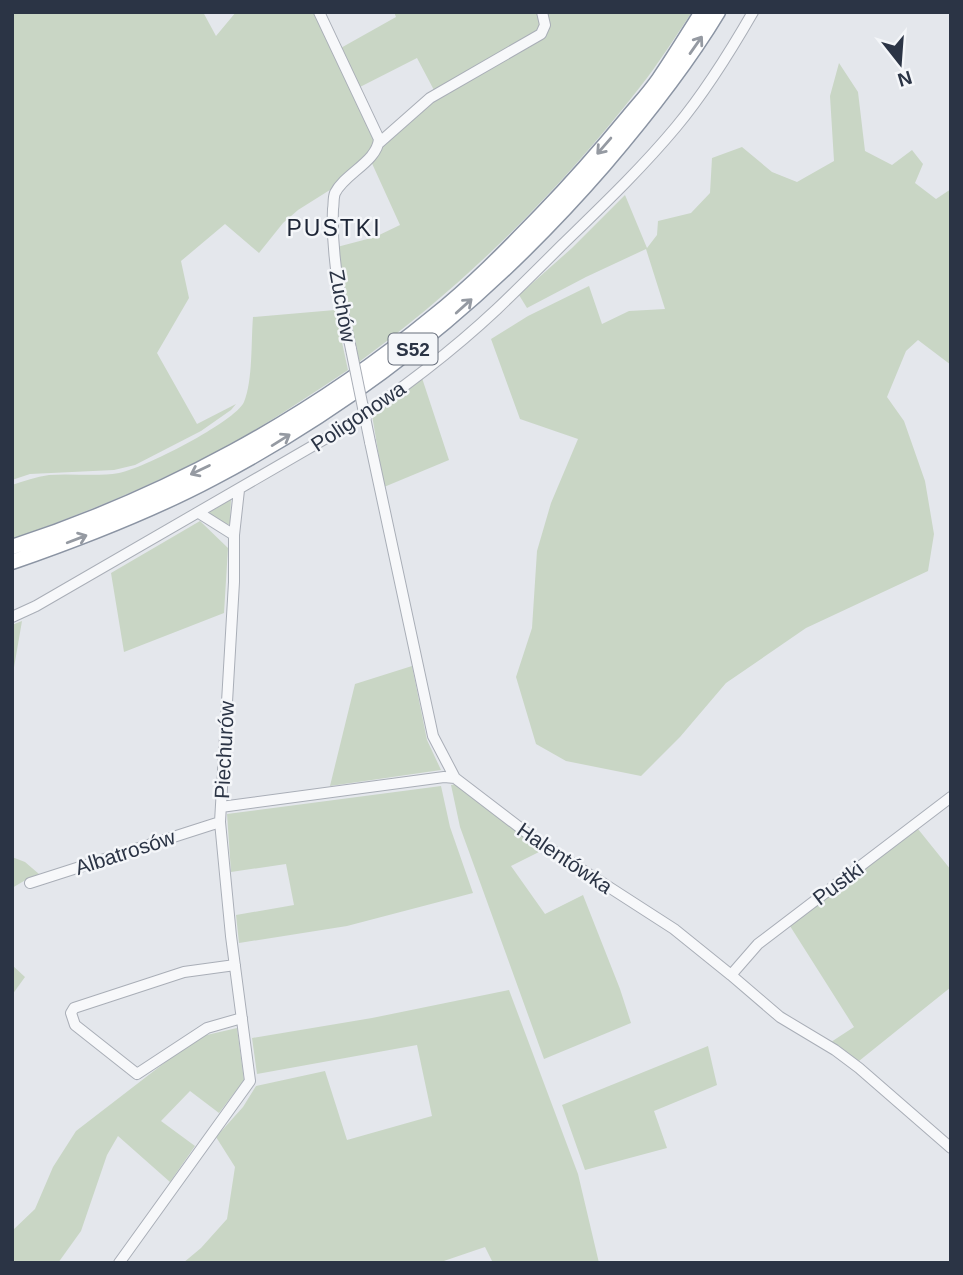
<svg xmlns="http://www.w3.org/2000/svg" width="963" height="1275" font-family="Arial,sans-serif">
	<style>
		.green { fill: #c9d6c5 }
		.lines { fill: none; stroke-linecap: round; stroke-linejoin: round }
		.minor-casing { stroke: #a9aeb7; stroke-width: 12 }
		.highway-casing { stroke: #8b94a3; stroke-width: 17 }
		.minor { stroke: #f7f8fa; stroke-width: 10 }
		.highway { stroke: #fff; stroke-width: 14 }
		.minor-bridge-casing { stroke: #a9aeb7; stroke-width: 12; stroke-linecap: butt }
		.minor-bridge { stroke: #f7f8fa; stroke-width: 10 }
		.oneway { stroke: #959aa2 }
		.labels { text-anchor: middle; dominant-baseline: central; stroke-width: 5; stroke-linejoin: round; paint-order: stroke }
		.shield { fill: #f4f6f9; stroke: #676e7b; stroke-width: 2 }
		.shield-label { font-size: 19px; font-weight: bold; fill: #2b3445 }
		.street-label { font-size: 21px; fill: #2b3445; stroke: #f4f6f9 }
		.neighbourhood-label { font-size: 23px; letter-spacing: 2px; fill: #1d2536; stroke: #f4f6f9 }
	</style>
	<rect width="100%" height="100%" fill="#e4e7ec"/>
	<path class="green" d="M 12,12 L 203,12 L 216,36 L 236,12 L 317,12 L 375,134 L 374,147 L 333,188 L 298,210 L 283,223 L 259,253 L 225,224 L 181,261 L 189,298 L 157,353 L 197,424 L 236,404 L 231,410 L 201,431 L 135,465 L 114,470 L 30,474 L 12,480 Z
		M 394,12 L 540,12 L 541,30 L 435,92 L 417,58 L 358,88 L 339,49 L 396,17 Z
		M 544,12 L 692,12 C 675,37 659,63 640,87 C 559,191 466,284 359,362 L 344,300 L 337,247 L 375,237 L 400,225 L 370,159 L 382,145 L 421,106 L 540,37 Z
		M 839,63 L 858,92 L 865,151 L 892,165 L 912,150 L 923,164 L 915,183 L 936,199 L 951,189 L 951,365 L 918,340 L 906,351 L 887,397 L 904,421 L 925,481 L 934,534 L 928,571 L 806,628 L 726,683 L 680,737 L 641,776 L 566,761 L 536,744 L 516,677 L 532,628 L 537,551 L 551,503 L 578,439 L 520,419 L 491,339 L 528,316 L 589,286 L 602,324 L 629,311 L 665,309 L 646,249 L 586,277 L 527,308 L 519,295 L 572,248 L 625,195 L 647,248 L 657,235 L 658,221 L 691,213 L 710,193 L 712,158 L 742,147 L 772,172 L 797,182 L 834,161 L 830,96 Z
		M 335,310 L 348,370 C 315,392 282,414 248,434 C 173,477 93,510 12,539 L 12,485 C 24,481 36,477 49,475 C 72,473 96,477 119,473 C 142,469 235,422 244,402 C 253,381 251,340 253,317 Z
		M 422,378 L 449,460 L 384,487 L 372,415 Z
		M 231,499 L 230,523 L 228,525 L 210,514 L 210,512 Z
		M 200,521 L 228,548 L 224,613 L 124,652 L 111,573 Z
		M 22,621 L 12,679 L 12,625 Z
		M 412,666 L 427,740 L 441,770 L 330,786 L 355,684 Z
		M 457,784 L 541,851 L 511,866 L 545,914 L 583,895 L 620,989 L 631,1023 L 544,1059 L 460,827 L 451,785 Z
		M 441,786 L 450,827 L 473,893 L 347,926 L 239,943 L 236,915 L 294,905 L 286,864 L 231,872 L 227,814 Z
		M 918,829 L 951,870 L 951,987 L 859,1061 L 831,1042 L 854,1027 L 790,926 Z
		M 12,857 L 25,862 L 39,874 L 29,878 L 12,888 Z
		M 12,965 L 25,977 L 12,995 Z
		M 509,990 L 578,1174 L 599,1263 L 493,1263 L 485,1247 L 438,1263 L 183,1263 L 201,1248 L 227,1219 L 235,1167 L 216,1137 L 243,1107 L 256,1086 L 325,1071 L 347,1140 L 432,1116 L 417,1045 L 257,1074 L 252,1038 L 372,1018 Z
		M 237,1028 L 244,1080 L 219,1113 L 190,1091 L 161,1121 L 195,1146 L 170,1182 L 118,1136 L 107,1155 L 81,1231 L 58,1263 L 12,1263 L 12,1231 L 35,1209 L 53,1167 L 76,1131 L 198,1037 Z
		M 708,1046 L 717,1085 L 654,1111 L 667,1148 L 585,1170 L 562,1105 Z"/>
	<g class="lines">
		<defs>
			<path id="minor" d="M 319,12 L 379,139 C 377,162 345,173 335,193 C 333,198 334,204 333,209 C 331,256 341,303 351,349
				M 379,143 L 430,98 L 541,34 L 545,25 L 542,12
				M 370,442 L 433,736 L 455,778 L 536,840 L 674,929 L 731,975 L 780,1017 L 835,1050 L 859,1068 L 951,1148
				M 199,513 L 234,535
				M 12,617 L 36,606 L 342,429 C 397,393 449,354 497,309 C 519,288 540,267 562,245 C 601,207 641,169 676,127 C 706,91 730,52 753,12
				M 221,807 L 444,777 L 455,778
				M 30,883 L 220,822
				M 235,965 L 184,972 L 74,1008 L 71,1013 L 75,1025 L 137,1074 L 207,1028 L 242,1018
				M 731,975 L 758,944 L 951,797
				M 119,1263 L 250,1081 L 231,936 L 220,822 L 234,582 L 234,535 L 239,490"/>
			<path id="highway" d="M 12,547 C 165,497 309,419 433,317 C 472,286 507,250 541,215 C 572,183 601,150 629,116 C 639,104 650,92 659,79 C 674,57 688,34 702,12
				M 12,562 C 81,538 149,512 213,478 C 362,400 494,292 604,165 C 645,117 685,67 718,12"/>
		</defs>
		<use href="#minor" class="minor-casing"/>
		<use href="#highway" class="highway-casing"/>
		<use href="#minor" class="minor"/>
		<use href="#highway" class="highway"/>
		<defs>
			<path id="minor-bridge" d="M 351,349 L 370,442"/>
		</defs>
		<use href="#minor-bridge" class="minor-bridge-casing"/>
		<use href="#minor-bridge" class="minor-bridge"/>
	</g>
	<defs><path id="oneway-shaft" d="M-6 0H5M1.5-3L5.5 0L1.5 3" fill="none" stroke-width="1.6" stroke-linecap="round" stroke-linejoin="round" transform="scale(1.75)"/></defs>
	<g class="oneway">
		<use href="#oneway-shaft" transform="translate(696 45) rotate(-55)"/>
		<use href="#oneway-shaft" transform="translate(604 146) rotate(131)"/>
		<use href="#oneway-shaft" transform="translate(464 306) rotate(-42)"/>
		<use href="#oneway-shaft" transform="translate(281 440) rotate(-32)"/>
		<use href="#oneway-shaft" transform="translate(200 470) rotate(154)"/>
		<use href="#oneway-shaft" transform="translate(77 539) rotate(-21)"/>
	</g>
	<g class="labels">
		<rect class="shield" x="388.5" y="333.5" width="49" height="31" rx="5"/>
		<g class="shield-label">
			<text x="413" y="349">S52</text>
		</g>
		<g class="street-label">
			<text transform="translate(343 306) rotate(80)">Zuchów</text>
			<text transform="translate(358 416) rotate(-34)">Poligonowa</text>
			<text transform="translate(224 750) rotate(-87)">Piechurów</text>
			<text transform="translate(125 852) rotate(-18)">Albatrosów</text>
			<text transform="translate(565 858) rotate(34)">Halentówka</text>
			<text transform="translate(838 883) rotate(-37)">Pustki</text>
		</g>
		<g class="neighbourhood-label">
			<text x="334" y="228">PUSTKI</text>
		</g>
	</g>
	<rect width="963" height="1275" fill="none" stroke="#2b3445" stroke-width="28"/>
	<g transform="translate(900 63) rotate(163)" stroke="#f4f6f9" stroke-width="5" paint-order="stroke">
	<path d="M0-5L12 26L0 18L-12 26Z" fill="#2b3445"/>
	<text y="-10" font-size="19" font-weight="bold" text-anchor="middle" fill="#2b3445">N</text>
	</g>
</svg>
